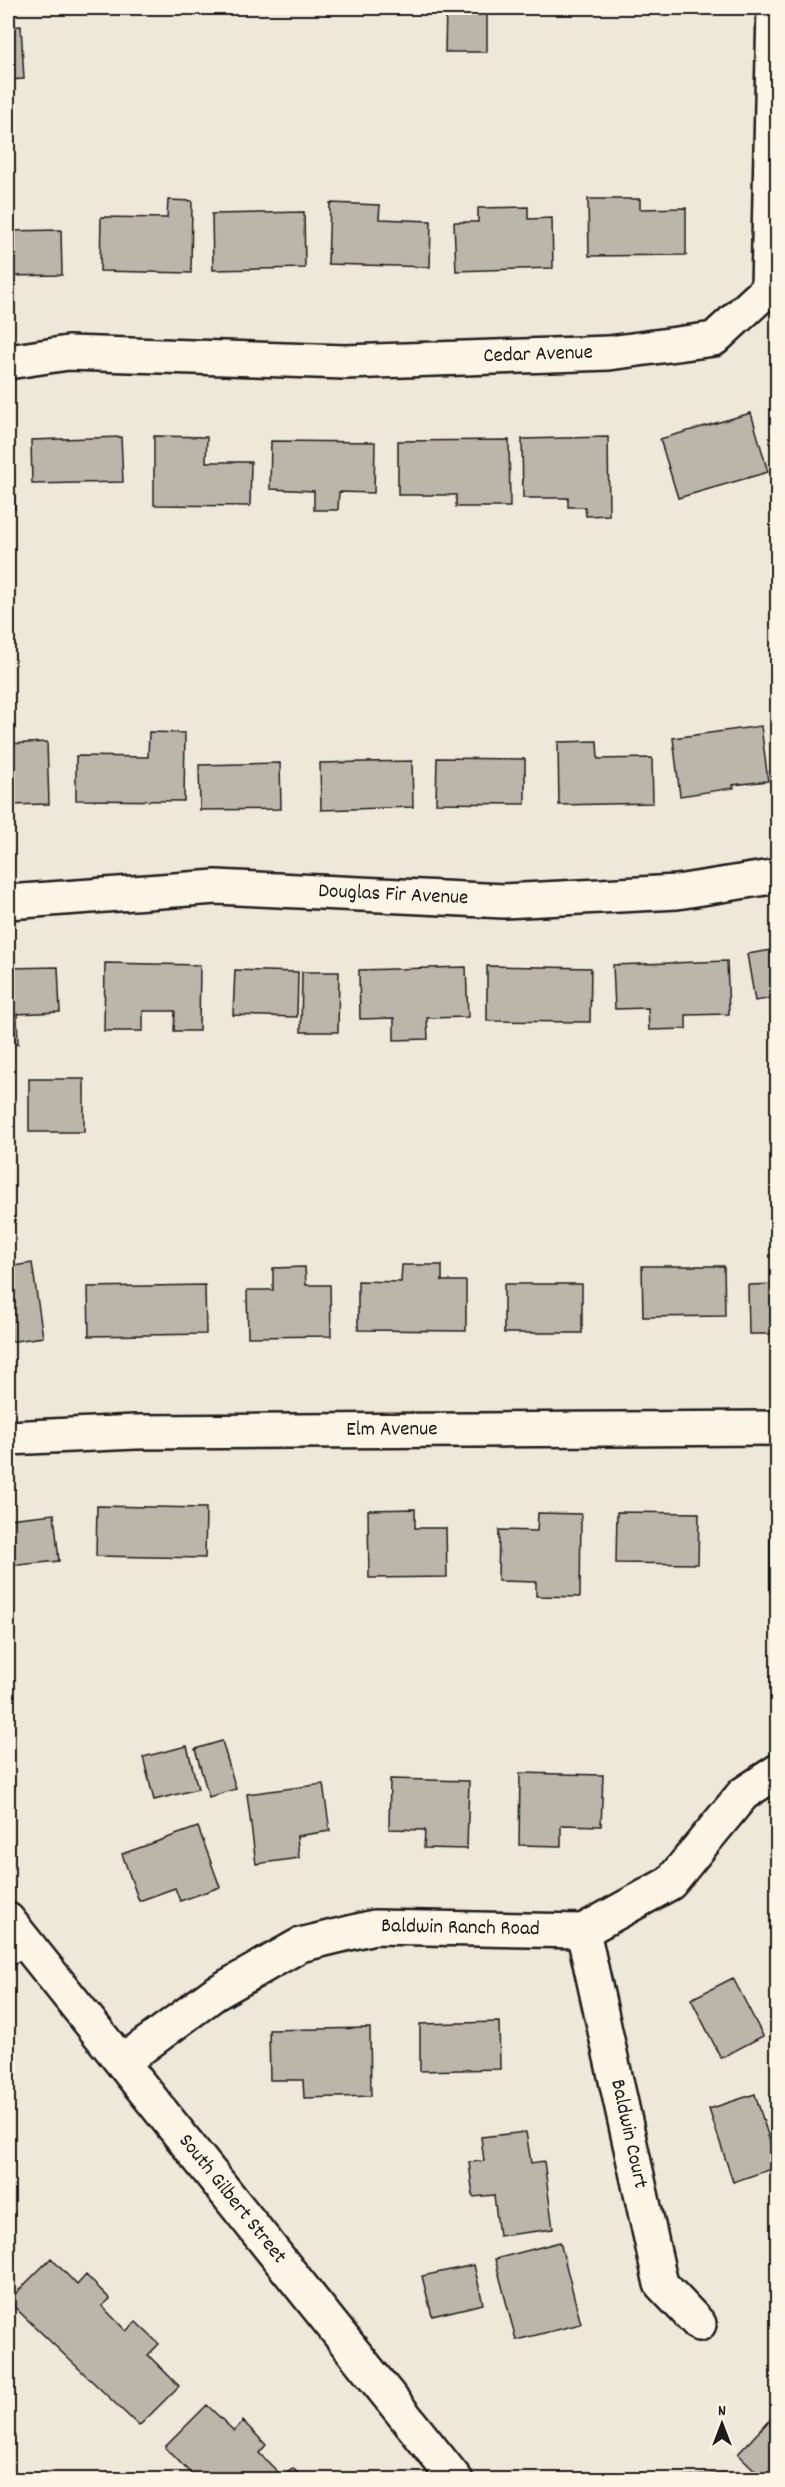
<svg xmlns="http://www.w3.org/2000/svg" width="785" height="2487" font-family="Dekko,sans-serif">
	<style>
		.building { fill: #bab6aa; stroke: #1c1c1c; stroke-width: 1.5 }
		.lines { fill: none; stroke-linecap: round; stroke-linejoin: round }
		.lane-casing { stroke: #1c1c1c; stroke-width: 22 }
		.street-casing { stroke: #1c1c1c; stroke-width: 38 }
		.secondary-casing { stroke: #1c1c1c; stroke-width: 38 }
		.lane { stroke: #fcf5e5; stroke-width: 18 }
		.street { stroke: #fcf5e5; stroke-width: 33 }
		.secondary { stroke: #fcf5e5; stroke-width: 33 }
		.labels { text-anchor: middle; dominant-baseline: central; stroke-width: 6; stroke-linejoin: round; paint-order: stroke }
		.street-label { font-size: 21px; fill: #1c1c1c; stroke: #fcf5e5 }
	</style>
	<rect width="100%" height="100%" fill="#eee8d9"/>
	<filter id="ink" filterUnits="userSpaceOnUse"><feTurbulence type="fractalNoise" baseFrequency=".0167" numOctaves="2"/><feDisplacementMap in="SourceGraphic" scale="12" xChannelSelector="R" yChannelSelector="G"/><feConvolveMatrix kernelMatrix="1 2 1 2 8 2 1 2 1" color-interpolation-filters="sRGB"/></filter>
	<g filter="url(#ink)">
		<path class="building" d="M 446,8 L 487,8 L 487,52 L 445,52 Z
			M 21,26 L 24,79 L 8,80 L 8,27 Z
			M 588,199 L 640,199 L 640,209 L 686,208 L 686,255 L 589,256 Z
			M 168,200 L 192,201 L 191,273 L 100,271 L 101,217 L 167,218 Z
			M 330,203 L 380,205 L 379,219 L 431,221 L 430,267 L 328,264 Z
			M 528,207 L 528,219 L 552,218 L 553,268 L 456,271 L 454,222 L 478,222 L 478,208 Z
			M 304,212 L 305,268 L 213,270 L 212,214 Z
			M 61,230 L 62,275 L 8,276 L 8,231 Z
			M 751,413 L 768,472 L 678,498 L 660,439 Z
			M 154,436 L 207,437 L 206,462 L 251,462 L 250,506 L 154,505 Z
			M 121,437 L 123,482 L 32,484 L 31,440 Z
			M 608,437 L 609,515 L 586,516 L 585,507 L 568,507 L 568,498 L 523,498 L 522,439 Z
			M 509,440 L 510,507 L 456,507 L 456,495 L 398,495 L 398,441 Z
			M 271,441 L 375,442 L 374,493 L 339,492 L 338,510 L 314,510 L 314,491 L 270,489 Z
			M 8,466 L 13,466 L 15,509 L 8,509 Z
			M 761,726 L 768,781 L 733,785 L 734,788 L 680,796 L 673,738 Z
			M 149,732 L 185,733 L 184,801 L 76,800 L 76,756 L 148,757 Z
			M 597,741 L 598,759 L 652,758 L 653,803 L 559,805 L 558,742 Z
			M 47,742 L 49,804 L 8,805 L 8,744 Z
			M 437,758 L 525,759 L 525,804 L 436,803 Z
			M 412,761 L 413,807 L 321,810 L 320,763 Z
			M 280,763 L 281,809 L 200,810 L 199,765 Z
			M 778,949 L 778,997 L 755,1001 L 747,954 Z
			M 727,961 L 729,1014 L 686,1015 L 686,1029 L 649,1030 L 648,1008 L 615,1009 L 613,965 Z
			M 105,963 L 200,965 L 199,1031 L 174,1031 L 175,1011 L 143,1011 L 143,1031 L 104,1031 Z
			M 487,966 L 591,968 L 590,1022 L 487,1021 Z
			M 58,967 L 60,1012 L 17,1014 L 18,1044 L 8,1045 L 8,968 Z
			M 466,967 L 468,1017 L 427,1018 L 428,1039 L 394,1040 L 394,1018 L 360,1019 L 359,970 Z
			M 235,970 L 298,972 L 297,1017 L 233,1015 Z
			M 302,972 L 339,972 L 338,1032 L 301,1032 Z
			M 29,1079 L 84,1079 L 84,1132 L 29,1132 Z
			M 32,1263 L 43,1337 L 8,1342 L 8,1267 Z
			M 402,1265 L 442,1265 L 442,1281 L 466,1281 L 466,1331 L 358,1330 L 358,1281 L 401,1282 Z
			M 642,1266 L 724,1266 L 725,1316 L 643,1317 Z
			M 305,1267 L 306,1285 L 330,1285 L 331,1336 L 248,1337 L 247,1290 L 273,1290 L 273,1268 Z
			M 504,1284 L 582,1284 L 582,1333 L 504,1333 Z
			M 778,1284 L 778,1334 L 749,1334 L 748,1285 Z
			M 205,1285 L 206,1334 L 89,1336 L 88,1287 Z
			M 97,1506 L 206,1508 L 205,1558 L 96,1556 Z
			M 415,1509 L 415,1528 L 446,1528 L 447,1577 L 369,1578 L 368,1510 Z
			M 617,1512 L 699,1513 L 698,1564 L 616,1563 Z
			M 538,1513 L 581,1514 L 580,1597 L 536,1596 L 536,1582 L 498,1581 L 499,1530 L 537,1531 Z
			M 54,1514 L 59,1561 L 8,1566 L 8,1519 Z
			M 770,1538 L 778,1538 L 778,1592 L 770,1592 Z
			M 222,1741 L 236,1789 L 209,1797 L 195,1749 Z
			M 187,1746 L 198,1789 L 154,1800 L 143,1757 Z
			M 520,1773 L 603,1775 L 601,1826 L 561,1825 L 561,1846 L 519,1845 Z
			M 390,1779 L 469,1781 L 467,1849 L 424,1848 L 425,1830 L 389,1829 Z
			M 323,1784 L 330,1831 L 297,1836 L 299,1858 L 256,1864 L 247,1794 Z
			M 198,1827 L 220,1887 L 180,1901 L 175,1888 L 139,1901 L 122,1854 Z
			M 733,1978 L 763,2036 L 721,2058 L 691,1999 Z
			M 499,2022 L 500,2069 L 420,2071 L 420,2024 Z
			M 370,2028 L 371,2096 L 304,2098 L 303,2080 L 270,2080 L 269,2030 Z
			M 755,2094 L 778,2167 L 733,2182 L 709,2109 Z
			M 526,2132 L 531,2163 L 544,2161 L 553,2229 L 499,2236 L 494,2195 L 473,2197 L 469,2162 L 484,2161 L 481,2137 Z
			M 560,2242 L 581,2324 L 516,2340 L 495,2259 Z
			M 51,2258 L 77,2285 L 86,2275 L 110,2299 L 102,2306 L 126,2331 L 136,2322 L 159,2344 L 148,2355 L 179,2386 L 139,2426 L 8,2301 Z
			M 474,2265 L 483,2304 L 432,2316 L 422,2276 Z
			M 207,2405 L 234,2431 L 243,2421 L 266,2445 L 259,2453 L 283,2477 L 293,2468 L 304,2480 L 197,2480 L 165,2447 Z
			M 778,2411 L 778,2478 L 765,2480 L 738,2454 Z
			M 724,2473 L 725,2480 L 679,2480 L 679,2478 Z"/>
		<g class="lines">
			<defs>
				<path id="lane" d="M 8,1956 L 27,1945"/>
				<g id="street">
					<path id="s1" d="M 8,362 L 68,353 L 345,362 L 609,353 L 714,339 L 768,289 L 774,8"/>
					<path id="s2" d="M 8,902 L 216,887 L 504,901 L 677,892 L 778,876"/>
					<path id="s3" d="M 8,1438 L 136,1432 L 778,1428"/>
					<path id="s4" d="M 583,1931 L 661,2284 L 699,2324"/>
					<path id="s5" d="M 122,2062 L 214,1994 L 300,1945 L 374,1927 L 583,1931 L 670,1883 L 743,1794 L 778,1771"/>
				</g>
				<g id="secondary">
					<path id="s6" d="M 8,1920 L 456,2480"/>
				</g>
			</defs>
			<use href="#lane" class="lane-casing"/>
			<use href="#street" class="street-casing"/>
			<use href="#secondary" class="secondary-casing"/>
			<use href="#lane" class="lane"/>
			<use href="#street" class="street"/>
			<use href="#secondary" class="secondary"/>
		</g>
	</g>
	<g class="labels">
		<g class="street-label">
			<text stroke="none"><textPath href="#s1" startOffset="531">Cedar Avenue</textPath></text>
			<text stroke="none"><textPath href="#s2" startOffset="386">Douglas Fir Avenue</textPath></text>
			<text stroke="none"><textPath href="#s3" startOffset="384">Elm Avenue</textPath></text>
			<text stroke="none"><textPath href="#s5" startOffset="376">Baldwin Ranch Road</textPath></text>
			<text stroke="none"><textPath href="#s4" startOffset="208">Baldwin Court</textPath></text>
			<text stroke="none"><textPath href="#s6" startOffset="358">South Gilbert Street</textPath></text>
		</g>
	</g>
	<rect width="785" height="2487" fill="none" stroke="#fcf5e5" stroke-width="30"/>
	<rect x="15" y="15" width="755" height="2457" fill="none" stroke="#1c1c1c" stroke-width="2" filter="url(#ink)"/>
	<g transform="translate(722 2424)" stroke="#fcf5e5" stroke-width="4.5" paint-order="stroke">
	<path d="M0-4.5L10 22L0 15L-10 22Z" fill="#1c1c1c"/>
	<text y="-9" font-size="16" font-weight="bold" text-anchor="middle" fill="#1c1c1c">N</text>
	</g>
</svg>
